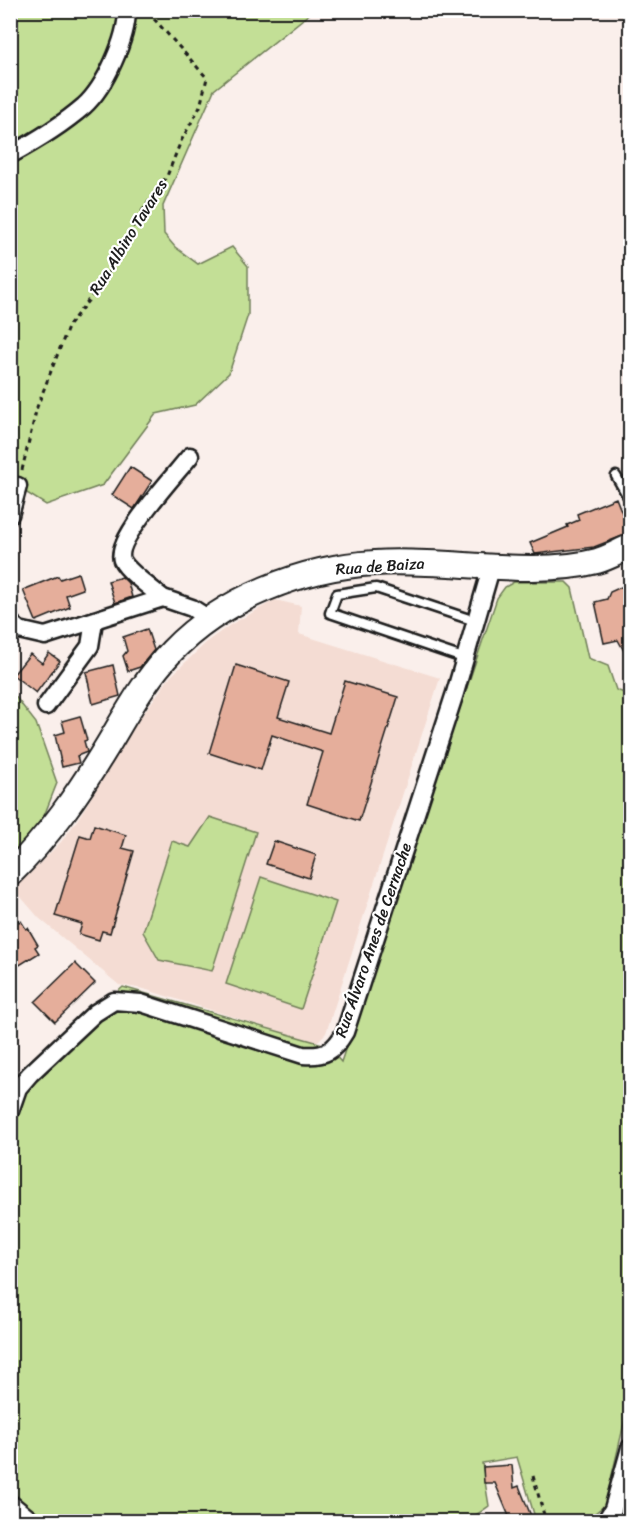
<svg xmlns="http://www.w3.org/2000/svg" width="641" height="1532" font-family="Sriracha,sans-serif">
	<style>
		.built { fill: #f4dcd3 }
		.green { fill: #c3df96; stroke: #707e59; stroke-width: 1.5 }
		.building { fill: #e5ae9b; stroke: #1c1c1c; stroke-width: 1.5 }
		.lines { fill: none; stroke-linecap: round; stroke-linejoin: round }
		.lane-casing { stroke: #1c1c1c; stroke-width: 13 }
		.street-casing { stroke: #1c1c1c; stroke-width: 21 }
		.secondary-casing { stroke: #1c1c1c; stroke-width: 28 }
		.path { stroke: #1c1c1c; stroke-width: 3; stroke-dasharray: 4.5 4.5; stroke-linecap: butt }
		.lane { stroke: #fff; stroke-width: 8 }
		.street { stroke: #fff; stroke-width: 16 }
		.secondary { stroke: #fff; stroke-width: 24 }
		.labels { text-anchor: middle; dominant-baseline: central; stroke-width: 4.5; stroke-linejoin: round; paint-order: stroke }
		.street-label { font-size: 16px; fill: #1c1c1c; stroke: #fff }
	</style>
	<rect width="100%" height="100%" fill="#faefeb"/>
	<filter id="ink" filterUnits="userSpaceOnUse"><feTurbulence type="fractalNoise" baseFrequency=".0167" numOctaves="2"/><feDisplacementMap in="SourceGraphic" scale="12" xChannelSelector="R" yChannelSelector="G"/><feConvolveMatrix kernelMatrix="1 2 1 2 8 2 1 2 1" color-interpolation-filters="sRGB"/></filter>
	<g filter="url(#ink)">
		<path class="built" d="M 275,600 L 301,606 L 299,634 L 440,678 L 326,1033 L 318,1041 L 313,1042 L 144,989 L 119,985 L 39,918 L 14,889 L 61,842 L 78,819 L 138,721 L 170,677 L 209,640 L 230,625 Z"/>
		<path class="green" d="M 10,11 L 313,11 L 214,90 L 163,206 L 164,234 L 175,247 L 198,264 L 232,247 L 248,266 L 248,315 L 229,373 L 195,405 L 156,414 L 103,485 L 46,505 L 11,483 Z
			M 514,582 L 566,582 L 572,588 L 588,658 L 608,666 L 616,690 L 630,695 L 630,1398 L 605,1505 L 585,1521 L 536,1521 L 517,1457 L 482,1463 L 489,1506 C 474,1517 457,1530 439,1516 L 434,1522 L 11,1522 L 11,1079 L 19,1081 L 123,987 L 326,1045 L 341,1062 L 497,598 L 505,587 Z
			M 11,691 L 36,723 L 57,783 L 42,821 L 11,856 Z
			M 210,817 L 256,832 L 212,971 L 159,960 L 143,932 L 172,841 L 190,847 Z
			M 261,877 L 336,902 L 301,1009 L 226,984 Z"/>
		<path class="building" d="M 130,467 L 152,481 L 134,509 L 112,495 Z
			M 616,498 L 630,533 L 594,547 L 535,554 L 530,543 L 568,527 L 567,525 L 579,520 L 577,514 Z
			M 78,573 L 83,589 L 66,595 L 70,607 L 36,621 L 23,590 L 58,576 L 60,579 Z
			M 122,577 L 128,583 L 132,597 L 115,603 L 108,581 Z
			M 630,583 L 630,662 L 618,640 L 604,643 L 595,602 L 607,599 L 610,592 Z
			M 147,629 L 154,650 L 140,667 L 128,671 L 123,656 L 127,651 L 123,637 Z
			M 49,653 L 60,661 L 36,693 L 13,675 L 30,654 L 42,663 Z
			M 113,665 L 120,696 L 93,704 L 86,672 Z
			M 236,665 L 289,682 L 278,717 L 329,733 L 345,681 L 398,697 L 359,821 L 307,804 L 323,752 L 272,735 L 261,770 L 209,753 Z
			M 80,716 L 87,740 L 84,741 L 87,752 L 77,756 L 79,763 L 62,767 L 55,735 L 65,732 L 62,721 Z
			M 94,825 L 126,835 L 122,848 L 134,851 L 110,933 L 102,931 L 99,940 L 79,934 L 82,924 L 55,916 L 80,835 L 90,838 Z
			M 274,841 L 316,855 L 309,878 L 266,864 Z
			M 10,908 L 19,922 L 21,921 L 26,929 L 28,928 L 38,945 L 35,947 L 39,953 L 10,971 Z
			M 75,963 L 95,983 L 55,1022 L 35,1002 Z
			M 512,1465 L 514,1488 L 519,1486 L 533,1521 L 511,1521 L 495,1483 L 484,1483 L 483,1467 Z"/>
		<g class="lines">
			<defs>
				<path id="lane" d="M 616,476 L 630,500
					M 463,658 L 330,613 L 337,594 L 376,588 L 475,621"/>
				<path id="street" d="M 10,155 C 36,141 62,125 84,106 C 105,87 127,39 127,10
					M 10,515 L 18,486
					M 163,598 C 153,590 126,570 122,560 C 114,540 176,474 190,456
					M 10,622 L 19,630 L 45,636 L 163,598 L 192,608 L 209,619
					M 46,706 L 90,646 L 94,621
					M 10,1111 L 18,1088 L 30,1074 L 95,1013 L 114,1001 L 141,1003 L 303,1055 C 325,1057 334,1051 345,1032 L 455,693 L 492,565
					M 10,1503 L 33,1522
					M 605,1522 L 613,1509 L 630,1448"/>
				<path id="secondary" d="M 10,874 C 49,836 78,794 106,748 C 126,715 145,679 172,651 C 223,598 304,567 375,563 C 444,558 532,578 597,561 C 608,558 620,551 630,547"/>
			</defs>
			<use href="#lane" class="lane-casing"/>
			<use href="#street" class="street-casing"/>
			<use href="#secondary" class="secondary-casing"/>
			<path class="path" d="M 22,470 L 37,407 L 69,325 L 105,279 L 138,217 L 167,176 L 181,141 L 200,107 L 207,78 L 146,10
				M 533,1476 L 546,1522"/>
			<use href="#lane" class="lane"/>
			<use href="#street" class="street"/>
			<use href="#secondary" class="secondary"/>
		</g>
	</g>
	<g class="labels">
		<g class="street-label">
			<text transform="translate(128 237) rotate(-58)">Rua Albino Tavares</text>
			<text transform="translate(380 566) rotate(-4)">Rua de Baiza</text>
			<text transform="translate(373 940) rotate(-71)">Rua Álvaro Anes de Cernache</text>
		</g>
	</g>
	<rect width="641" height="1532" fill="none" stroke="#fff" stroke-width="36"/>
	<rect x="18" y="18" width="605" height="1496" fill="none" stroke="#1c1c1c" stroke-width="2" filter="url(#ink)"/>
</svg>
